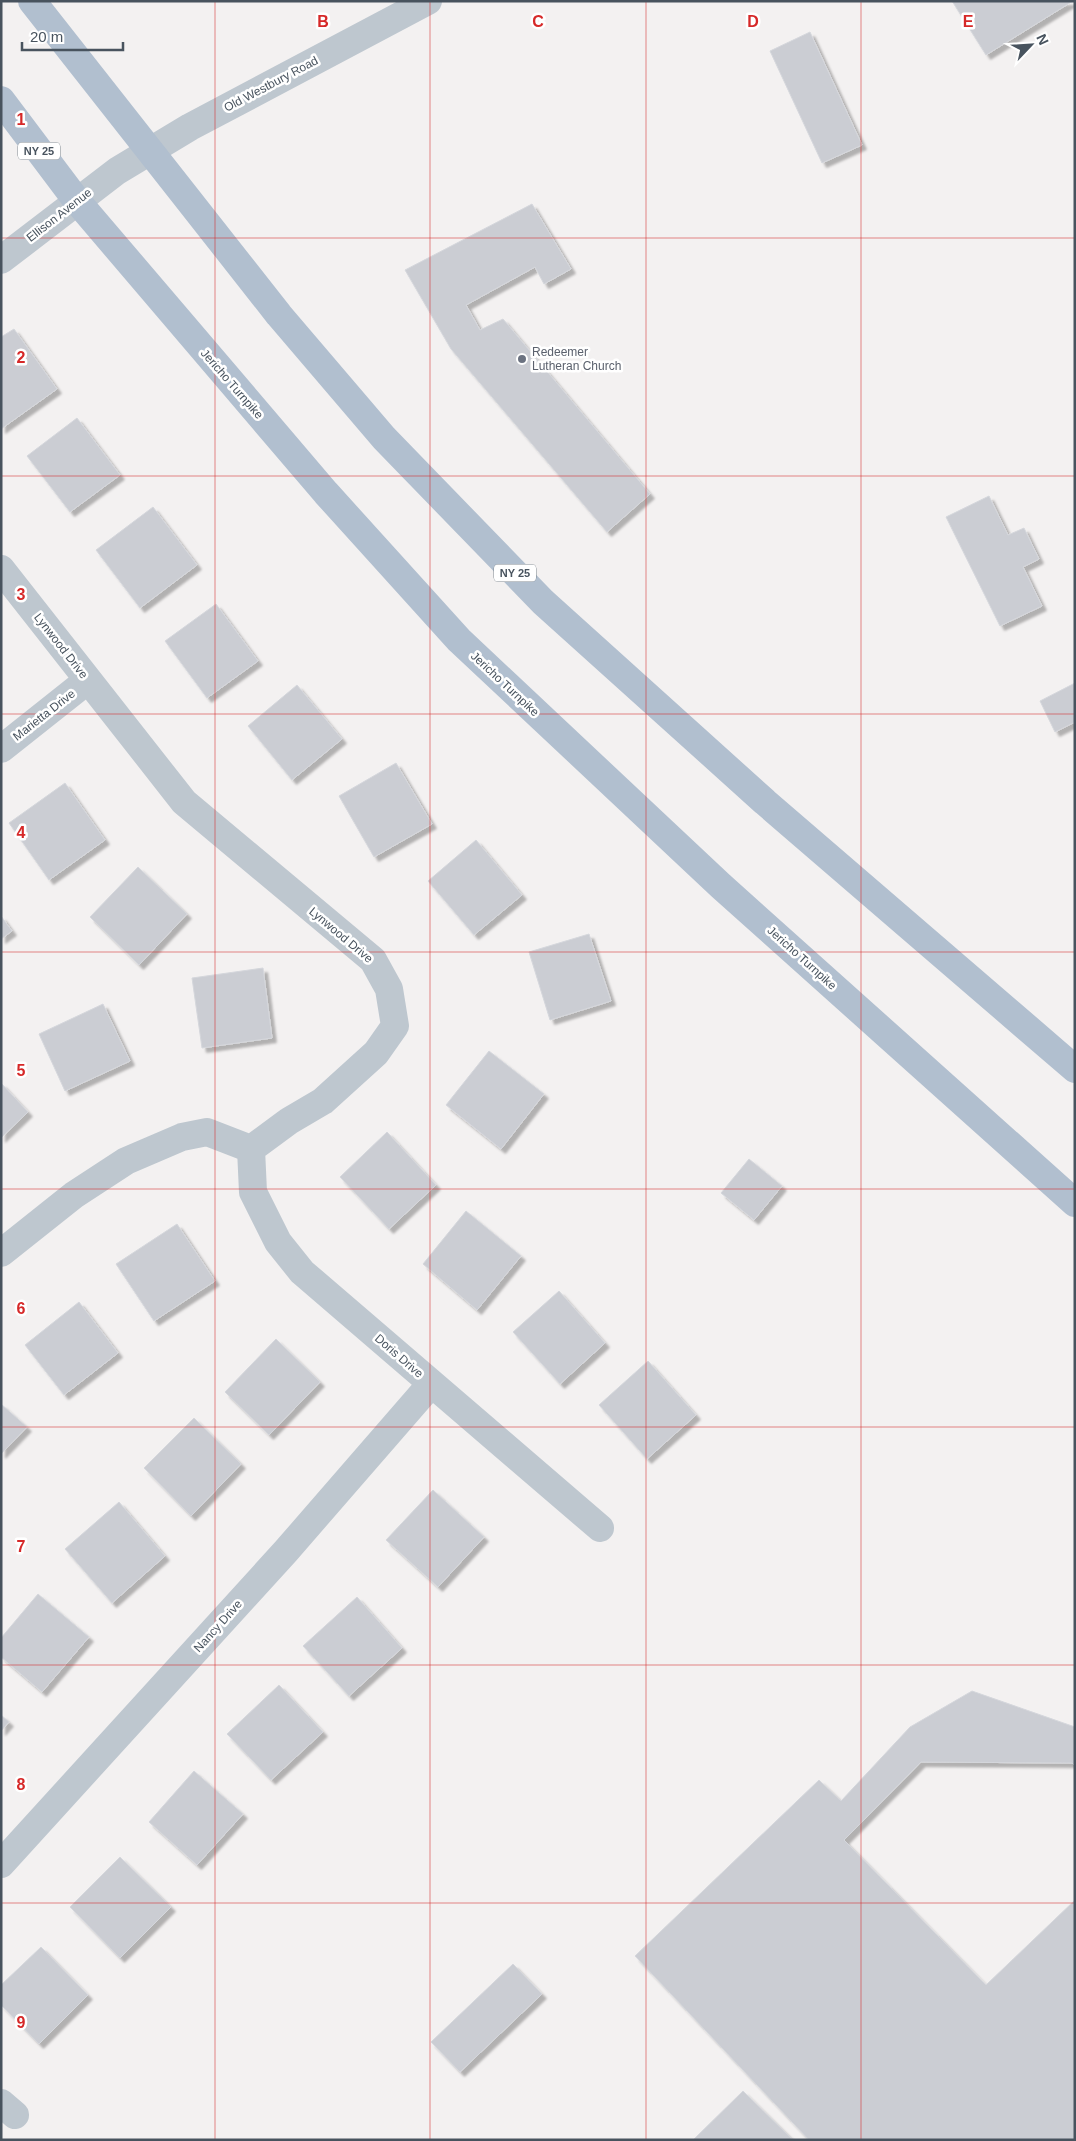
<svg xmlns="http://www.w3.org/2000/svg" width="1076" height="2141" font-family="Arial,sans-serif">
	<style>
		.building { fill: #cbcdd3; stroke: #d5d7dc; filter: url(#shadow) }
		.lines { fill: none; stroke-linecap: round; stroke-linejoin: round }
		.minor { stroke: #bec7cf; stroke-width: 28 }
		.major { stroke: #b1bfcf; stroke-width: 28 }
		.grid { fill: none; stroke: #d62828; stroke-width: 1; stroke-opacity: 0.55 }
		.worship-dot { fill: #6b7280; stroke: #fff; stroke-width: 2 }
		.labels { text-anchor: middle; dominant-baseline: central; stroke-width: 5; stroke-linejoin: round; paint-order: stroke }
		.shield { fill: #fff; stroke: #7f878e; stroke-width: 1 }
		.shield-label { font-size: 11px; font-weight: bold; fill: #48535e }
		.street-label { font-size: 12px; fill: #48535e; stroke: #fff }
		.worship-label { font-size: 12px; fill: #5b616d; stroke: #fff; text-anchor: start }
		.grid-label { font-size: 16px; text-anchor: middle; font-weight: bold; fill: #d62828; stroke: #fff; stroke-width: 5; stroke-linejoin: round; paint-order: stroke }
	</style>
	<defs>
		<filter id="shadow"><feDropShadow dx="4.5" dy="4.5" stdDeviation="1" flood-color="#0004"/></filter>
	</defs>
	<rect width="100%" height="100%" fill="#f3f1f1"/>
	<path class="building" d="M 952,1 L 1073,1 L 986,55 Z
		M 810,32 L 862,145 L 822,163 L 770,51 Z
		M 532,204 L 571,269 L 544,284 L 535,267 L 466,305 L 480,330 L 503,319 L 650,494 L 607,532 L 451,349 L 405,270 Z
		M 14,329 L 57,389 L 1,429 L 1,337 Z
		M 77,418 L 120,475 L 70,512 L 27,456 Z
		M 989,496 L 1008,535 L 1024,528 L 1039,559 L 1023,567 L 1042,606 L 1000,626 L 946,517 Z
		M 153,507 L 197,565 L 140,608 L 96,550 Z
		M 216,604 L 258,661 L 207,698 L 165,641 Z
		M 1075,683 L 1075,722 L 1055,732 L 1040,701 Z
		M 297,685 L 342,739 L 292,780 L 248,726 Z
		M 396,763 L 432,824 L 374,857 L 339,796 Z
		M 65,783 L 105,840 L 49,880 L 9,823 Z
		M 476,840 L 522,895 L 474,935 L 428,881 Z
		M 138,867 L 187,914 L 139,965 L 90,917 Z
		M 1,916 L 12,931 L 1,939 Z
		M 589,934 L 611,1001 L 550,1020 L 529,952 Z
		M 263,968 L 272,1038 L 202,1048 L 192,978 Z
		M 103,1004 L 130,1061 L 65,1091 L 39,1034 Z
		M 489,1051 L 544,1094 L 501,1149 L 446,1105 Z
		M 1,1083 L 28,1112 L 1,1138 Z
		M 387,1132 L 436,1185 L 389,1229 L 340,1177 Z
		M 749,1159 L 782,1186 L 754,1220 L 721,1193 Z
		M 466,1211 L 521,1256 L 477,1310 L 423,1264 Z
		M 177,1224 L 215,1281 L 154,1321 L 116,1264 Z
		M 559,1291 L 605,1343 L 560,1384 L 513,1332 Z
		M 79,1302 L 118,1353 L 64,1395 L 25,1345 Z
		M 276,1339 L 320,1382 L 269,1435 L 225,1392 Z
		M 648,1361 L 696,1415 L 647,1459 L 599,1405 Z
		M 1,1404 L 27,1427 L 1,1454 Z
		M 194,1418 L 241,1464 L 191,1516 L 144,1468 Z
		M 433,1490 L 484,1537 L 438,1587 L 386,1540 Z
		M 119,1502 L 165,1556 L 112,1603 L 65,1549 Z
		M 38,1594 L 89,1637 L 42,1692 L 1,1657 L 1,1638 Z
		M 357,1597 L 402,1648 L 349,1696 L 303,1646 Z
		M 279,1685 L 323,1732 L 271,1780 L 227,1734 Z
		M 972,1691 L 1075,1727 L 1075,1766 L 1072,1763 L 921,1762 L 844,1840 L 986,1985 L 1075,1900 L 1075,2140 L 809,2140 L 635,1956 L 819,1780 L 841,1801 L 910,1727 Z
		M 1,1715 L 9,1722 L 1,1731 Z
		M 194,1771 L 243,1814 L 197,1865 L 149,1822 Z
		M 120,1857 L 171,1907 L 120,1958 L 70,1907 Z
		M 41,1947 L 88,1995 L 39,2044 L 1,2005 L 1,1985 Z
		M 513,1964 L 542,1994 L 460,2072 L 431,2042 Z
		M 743,2091 L 793,2140 L 693,2140 Z"/>
	<g class="lines">
		<path class="minor" d="M 1,260 L 117,171 L 190,127 L 428,1
			M 1,569 L 184,802 L 373,960 L 389,989 L 395,1026 L 376,1053 L 323,1101 L 289,1121 L 251,1149
			M 1,749 L 88,680
			M 251,1149 L 253,1192 L 278,1242 L 302,1272 L 600,1528
			M 1,1253 L 74,1195 L 126,1161 L 182,1137 L 207,1132 L 251,1149
			M 1,1864 L 286,1551 L 431,1384
			M 1,2103 L 15,2115"/>
		<path class="major" d="M 32,1 L 279,315 L 384,438 L 543,602 L 765,802 L 1075,1069
			M 1,100 L 77,201 L 326,493 L 459,640 L 721,886 L 1075,1203"/>
	</g>
	<path class="grid" d="M 215,1 L 215,2140M 430,1 L 430,2140M 646,1 L 646,2140M 861,1 L 861,2140M 1,238 L 1075,238M 1,476 L 1075,476M 1,714 L 1075,714M 1,952 L 1075,952M 1,1189 L 1075,1189M 1,1427 L 1075,1427M 1,1665 L 1075,1665M 1,1903 L 1075,1903"/>
	<circle class="worship-dot" cx="522" cy="359" r="5"/>
	<g class="labels">
		<g class="shield">
			<rect x="18" y="142.5" width="42" height="17" rx="4"/>
			<rect x="494" y="564.5" width="42" height="17" rx="4"/>
		</g>
		<g class="shield-label">
			<text x="39" y="151">NY 25</text>
			<text x="515" y="573">NY 25</text>
		</g>
		<g class="street-label">
			<text transform="translate(271 84) rotate(-28)">Old Westbury Road</text>
			<text transform="translate(59 215) rotate(-38)">Ellison Avenue</text>
			<text transform="translate(232 384) rotate(49)">Jericho Turnpike</text>
			<text transform="translate(61 646) rotate(52)">Lynwood Drive</text>
			<text transform="translate(505 684) rotate(43)">Jericho Turnpike</text>
			<text transform="translate(44 715) rotate(-38)">Marietta Drive</text>
			<text transform="translate(341 935) rotate(40)">Lynwood Drive</text>
			<text transform="translate(802 958) rotate(42)">Jericho Turnpike</text>
			<text transform="translate(399 1356) rotate(41)">Doris Drive</text>
			<text transform="translate(218 1626) rotate(-48)">Nancy Drive</text>
		</g>
		<g class="worship-label">
			<text x="532" y="352">Redeemer<tspan x="532" dy="14">Lutheran Church</tspan></text>
		</g>
	</g>
	<g class="grid-label">
		<text x="323" y="27">B</text>
		<text x="538" y="27">C</text>
		<text x="753" y="27">D</text>
		<text x="968" y="27">E</text>
		<text x="21" y="125">1</text>
		<text x="21" y="363">2</text>
		<text x="21" y="600">3</text>
		<text x="21" y="838">4</text>
		<text x="21" y="1076">5</text>
		<text x="21" y="1314">6</text>
		<text x="21" y="1552">7</text>
		<text x="21" y="1790">8</text>
		<text x="21" y="2028">9</text>
	</g>
	<rect width="1076" height="2141" fill="none" stroke="#48535e" stroke-width="5"/>
	<g transform="translate(1031 45) rotate(65)" stroke="#ffffff" stroke-width="4" paint-order="stroke">
	<path d="M0-4L9 19L0 12L-9 19Z" fill="#48535e"/>
	<text y="-8" font-size="14" font-weight="bold" text-anchor="middle" fill="#48535e">N</text>
	</g>
	<path d="M22 42v8h101v-8" fill="none" stroke="#48535e" stroke-width="2.5"/>
	<text x="30" y="42" font-size="15" fill="#48535e" stroke="#ffffff" stroke-width="4" paint-order="stroke">20 m</text>
</svg>
